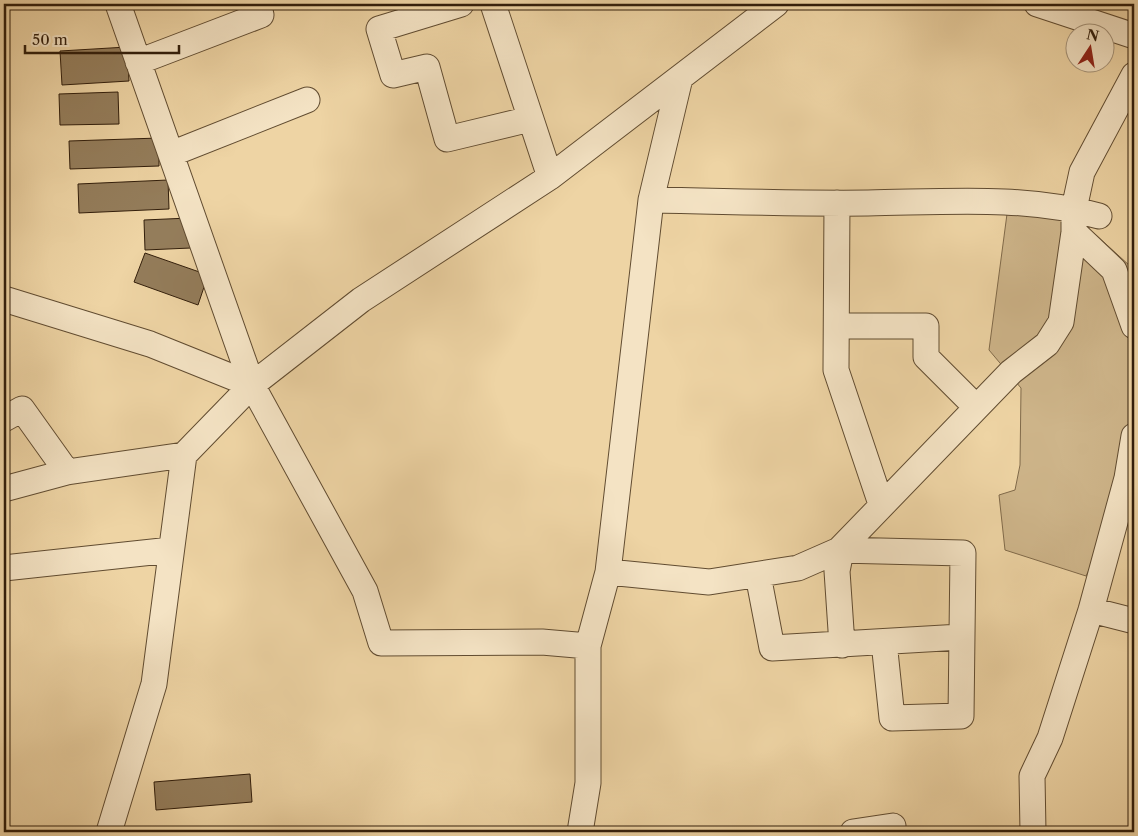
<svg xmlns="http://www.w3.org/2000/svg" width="1138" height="836" font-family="'Libre Caslon Text',serif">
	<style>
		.green { fill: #ceb58a; stroke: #806a4a }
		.building { fill: #947d5b; stroke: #321e0b }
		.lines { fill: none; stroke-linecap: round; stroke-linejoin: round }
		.minor-casing { stroke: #614c31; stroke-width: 27 }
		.minor { stroke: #f4e3c4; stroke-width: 25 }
	</style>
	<rect width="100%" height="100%" fill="#eed4a4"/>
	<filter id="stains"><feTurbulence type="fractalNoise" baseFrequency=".004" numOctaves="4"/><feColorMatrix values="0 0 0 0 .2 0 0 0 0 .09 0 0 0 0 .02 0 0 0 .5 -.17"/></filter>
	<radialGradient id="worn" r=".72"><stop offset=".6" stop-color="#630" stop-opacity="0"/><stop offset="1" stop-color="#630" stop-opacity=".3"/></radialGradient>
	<path class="green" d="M 1007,214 L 1066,218 L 1096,235 L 1130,266 L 1134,279 L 1134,373 L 1128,438 L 1090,568 L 1086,576 L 1005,550 L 999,495 L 1015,490 L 1020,465 L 1021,388 L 989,350 Z"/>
	<path class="building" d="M 127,47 L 129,81 L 62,85 L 60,51 Z
		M 118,92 L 119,124 L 60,125 L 59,94 Z
		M 159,138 L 159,166 L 70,169 L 69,141 Z
		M 168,180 L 169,209 L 79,213 L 78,184 Z
		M 189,218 L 191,248 L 145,250 L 144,220 Z
		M 145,253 L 208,275 L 198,305 L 134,282 Z
		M 250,774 L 252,802 L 156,810 L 154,782 Z"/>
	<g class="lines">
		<defs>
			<path id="minor" d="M 118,4 L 252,385
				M 461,4 L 379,29 L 393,75 L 427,67 L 447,139 L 530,119
				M 493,4 L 550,177
				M 1037,4 L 1134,36
				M 138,62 L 261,15 L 258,5 L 262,4
				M 171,154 L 307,100
				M 651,200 C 723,201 796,204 868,203 C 945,202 1024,195 1099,216
				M 837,203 L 836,370 L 881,504
				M 1074,232 L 1114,270 L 1134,326
				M 4,299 L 150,344 L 252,385 L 365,591 L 381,643 L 542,642 L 588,646
				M 837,326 L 926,326 L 926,357 L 976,407
				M 4,419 L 22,409 L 67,472
				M 4,489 L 67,472 L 184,455
				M 4,568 L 171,550
				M 608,572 L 709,582 L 798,568 L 839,550 L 1011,372 L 1047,344 L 1061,322 L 1074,232 L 1074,209 L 1082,172 L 1134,75
				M 758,575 L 772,648 L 961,637
				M 1091,610 L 1134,621
				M 842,645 L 837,571 L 841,551 L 839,550 L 963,553 L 961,716 L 892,718 L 884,642
				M 109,832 L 154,684 L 184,455 L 252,385 L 361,300 L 550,177 L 776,4
				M 580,832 L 588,783 L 588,646 L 608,572 L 651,200 L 680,78
				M 853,832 L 893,826 L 893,832
				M 1033,832 L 1032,776 L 1050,738 L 1091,610 L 1127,478 L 1134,436"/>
		</defs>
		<use href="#minor" class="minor-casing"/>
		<use href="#minor" class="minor"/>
	</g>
	<rect width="1138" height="836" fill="none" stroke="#eed4a4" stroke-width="20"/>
	<rect x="5" y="5" width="1128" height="826" fill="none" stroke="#321e0b" stroke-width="2.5"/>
	<rect x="10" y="10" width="1118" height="816" fill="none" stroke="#321e0b"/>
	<g transform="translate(1090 48) rotate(12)"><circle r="24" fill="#f4e3c4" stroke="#a6947a"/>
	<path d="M0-4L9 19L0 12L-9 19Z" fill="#8f2418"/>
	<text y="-8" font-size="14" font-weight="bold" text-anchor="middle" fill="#321e0b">N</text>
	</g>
	<path d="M25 45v8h154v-8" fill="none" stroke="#321e0b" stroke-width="2.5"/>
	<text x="32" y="45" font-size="15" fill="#321e0b" stroke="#f4e3c4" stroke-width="4" paint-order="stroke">50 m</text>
	<rect width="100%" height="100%" filter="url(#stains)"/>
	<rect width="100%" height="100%" fill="url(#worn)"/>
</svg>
